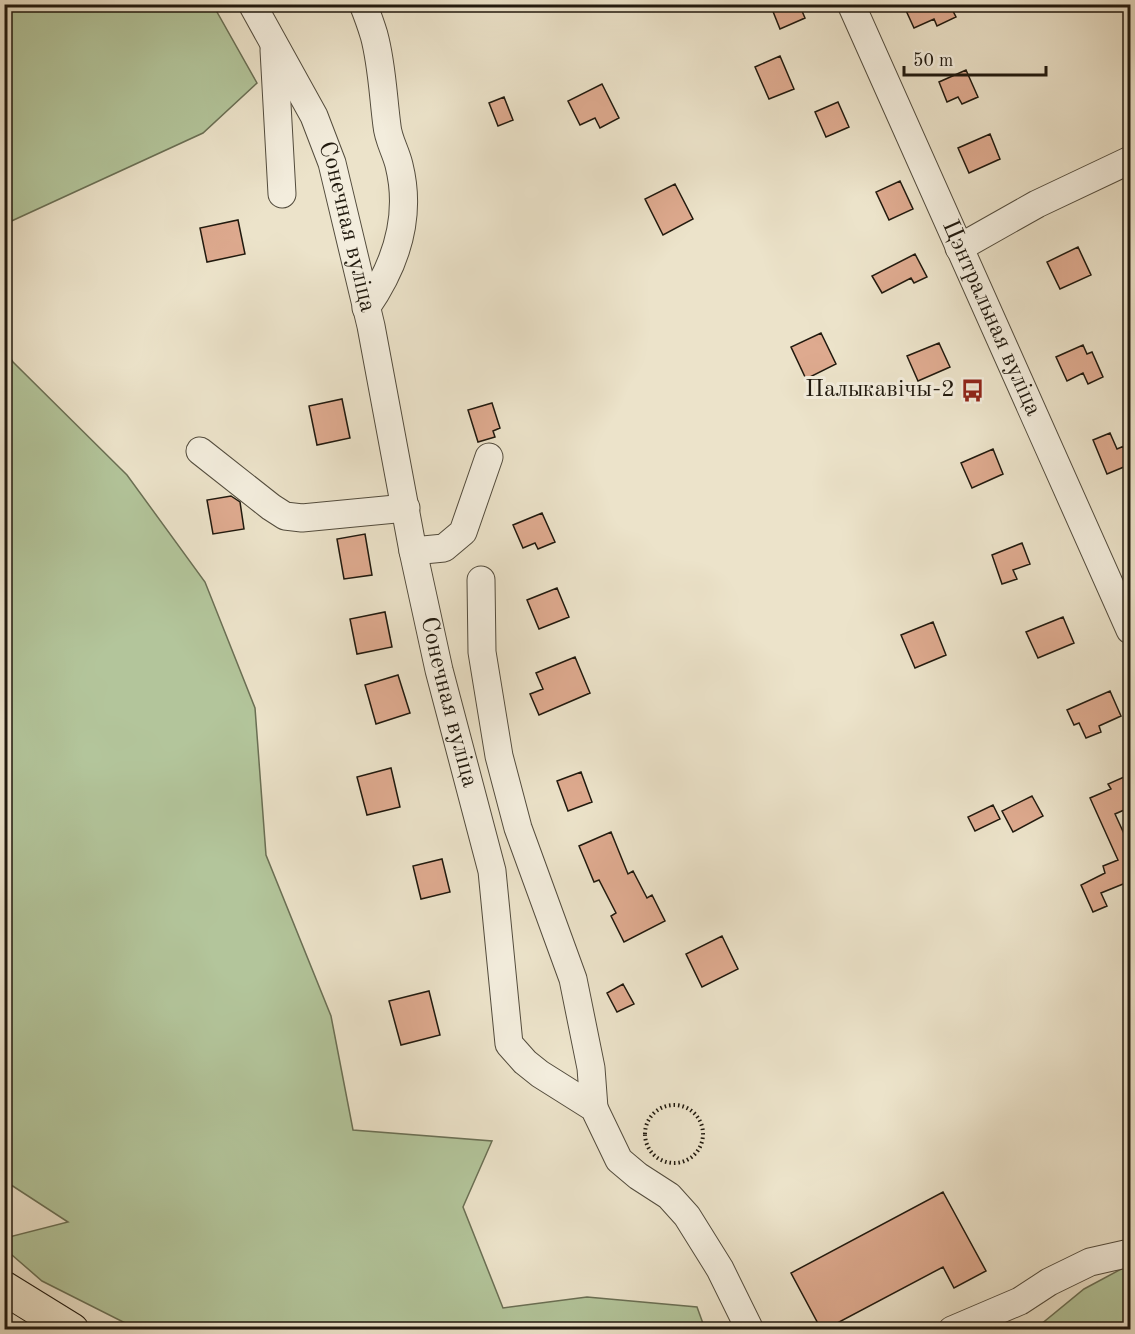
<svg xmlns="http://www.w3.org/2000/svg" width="1135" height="1334" font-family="'Old Standard TT',serif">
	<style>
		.green { fill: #b3c59b; stroke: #6a6f54; stroke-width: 1.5 }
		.building { fill: #deaa8f; stroke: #20190e; stroke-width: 1.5 }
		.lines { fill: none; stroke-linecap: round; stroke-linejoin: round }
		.minor-casing { stroke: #534c3d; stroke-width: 29 }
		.highway-casing { stroke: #20190e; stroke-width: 35 }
		.path { stroke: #20190e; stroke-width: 4; stroke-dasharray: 1.5 3; stroke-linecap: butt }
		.minor { stroke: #f3eddd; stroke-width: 27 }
		.highway { stroke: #ece3ca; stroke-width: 33 }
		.labels { text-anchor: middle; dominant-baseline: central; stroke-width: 6; stroke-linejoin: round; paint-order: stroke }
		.street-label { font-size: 24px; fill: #20190e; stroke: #f3eddd }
		.poi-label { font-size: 24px; fill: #20190e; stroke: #f3eddd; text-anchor: end }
	</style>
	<rect width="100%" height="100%" fill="#ece3ca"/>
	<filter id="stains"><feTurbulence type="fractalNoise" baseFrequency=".00333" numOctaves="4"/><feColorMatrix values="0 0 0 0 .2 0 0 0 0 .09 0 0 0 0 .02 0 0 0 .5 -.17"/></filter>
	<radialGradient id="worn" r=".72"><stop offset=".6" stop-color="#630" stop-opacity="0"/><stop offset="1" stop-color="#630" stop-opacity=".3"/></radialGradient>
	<path class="green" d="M 4,5 L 213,5 L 257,83 L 203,133 L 5,224 Z
		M 5,350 L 13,362 L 127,475 L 205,582 L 255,708 L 266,855 L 331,1016 L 353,1130 L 492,1141 L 463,1207 L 503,1308 L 587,1297 L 697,1307 L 705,1329 L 137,1329 L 42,1281 L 5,1249 L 5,1238 L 68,1222 L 5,1181 Z
		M 1130,1266 L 1130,1329 L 1034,1330 L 1084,1289 L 1125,1267 Z"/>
	<path class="building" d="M 770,4 L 799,4 L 805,18 L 780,29 Z
		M 903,4 L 968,4 L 953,11 L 956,17 L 937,26 L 934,19 L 914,28 Z
		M 780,56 L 794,89 L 769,99 L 755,67 Z
		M 966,70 L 978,97 L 962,104 L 958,97 L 947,102 L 939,82 Z
		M 602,84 L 619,118 L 600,128 L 595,118 L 580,125 L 568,101 Z
		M 504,97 L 513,120 L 498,126 L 489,103 Z
		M 838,102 L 849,127 L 826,137 L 815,112 Z
		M 990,134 L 1000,159 L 969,173 L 958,148 Z
		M 900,181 L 913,209 L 889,220 L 876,192 Z
		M 675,184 L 693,219 L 663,235 L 645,199 Z
		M 238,220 L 245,254 L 207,262 L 200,228 Z
		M 1078,247 L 1091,275 L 1060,289 L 1047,262 Z
		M 915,254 L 927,277 L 914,283 L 911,278 L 882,293 L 872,276 Z
		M 821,333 L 836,364 L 806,379 L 791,347 Z
		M 939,343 L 950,367 L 918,381 L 907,356 Z
		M 1083,345 L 1087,354 L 1092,352 L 1103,377 L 1088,384 L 1083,373 L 1067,381 L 1056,357 Z
		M 342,399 L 350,438 L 317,445 L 309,406 Z
		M 492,403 L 500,428 L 493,431 L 495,437 L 478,442 L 468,410 Z
		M 1110,433 L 1117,449 L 1124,446 L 1131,464 L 1107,474 L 1093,440 Z
		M 993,449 L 1003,474 L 972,488 L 961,463 Z
		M 231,496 L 240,502 L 244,529 L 213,534 L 207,500 Z
		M 542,513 L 555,542 L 538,549 L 535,543 L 523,548 L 513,525 Z
		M 365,534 L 372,575 L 344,579 L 337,539 Z
		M 1022,543 L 1030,564 L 1013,570 L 1017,579 L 1002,584 L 992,555 Z
		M 557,588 L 569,617 L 539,629 L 527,600 Z
		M 385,612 L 392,647 L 357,654 L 350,619 Z
		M 1063,617 L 1074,643 L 1038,658 L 1026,632 Z
		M 933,622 L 946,655 L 915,668 L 901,635 Z
		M 575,657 L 590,693 L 539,715 L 530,694 L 543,689 L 536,673 Z
		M 398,675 L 410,713 L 376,724 L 365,685 Z
		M 1110,691 L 1121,716 L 1099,726 L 1101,732 L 1086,738 L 1079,723 L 1074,725 L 1067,710 Z
		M 391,768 L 400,807 L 367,815 L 357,777 Z
		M 581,772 L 592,802 L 568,811 L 557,781 Z
		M 1131,774 L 1131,807 L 1115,814 L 1131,849 L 1131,889 L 1128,882 L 1101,893 L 1107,906 L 1093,912 L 1081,885 L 1105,873 L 1103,866 L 1118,860 L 1090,798 L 1111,789 L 1108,784 Z
		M 1032,796 L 1043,816 L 1013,832 L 1002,811 Z
		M 993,805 L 1000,819 L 975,831 L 968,817 Z
		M 611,832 L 628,874 L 633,871 L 647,898 L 652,895 L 665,921 L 624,942 L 611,916 L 616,913 L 599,880 L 594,882 L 579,846 Z
		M 442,859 L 450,892 L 421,899 L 413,866 Z
		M 722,936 L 738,969 L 702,987 L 686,954 Z
		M 623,984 L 634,1004 L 617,1012 L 607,993 Z
		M 429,991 L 440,1035 L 401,1045 L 389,1001 Z
		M 943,1192 L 986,1271 L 954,1288 L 943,1267 L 826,1329 L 821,1329 L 791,1273 Z"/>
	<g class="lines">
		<defs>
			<g id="minor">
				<path id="s1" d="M 252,4 L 314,116 L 332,163 L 371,326 L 413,551 L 439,670 L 492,871 L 509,1044 L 525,1062 L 540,1074 L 594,1108 L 619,1160 L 638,1176 L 669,1196 L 687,1216 L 720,1269 L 750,1330"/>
				<path d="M 363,4 C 367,14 371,25 374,35 C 382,64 383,96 387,126 C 388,139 396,152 399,165 C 412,217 396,265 366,308"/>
				<path id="s2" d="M 851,4 L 1130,630"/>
				<path d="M 274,50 L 282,194"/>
				<path d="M 959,248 L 1037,204 L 1130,160"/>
				<path d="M 200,451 L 271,507 L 285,516 L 302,518 L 406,508"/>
				<path d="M 413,551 L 444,548 L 463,532 L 489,457"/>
				<path d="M 481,580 L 482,652 L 499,756 L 518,828 L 573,979 L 591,1068 L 594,1108"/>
				<path d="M 952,1330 L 1020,1301 L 1049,1282 L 1090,1262 L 1130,1253"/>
			</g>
			<path id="highway" d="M 4,1288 L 72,1330"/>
		</defs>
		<use href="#minor" class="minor-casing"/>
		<use href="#highway" class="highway-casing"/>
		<path class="path" d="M645 1134a29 29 0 1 1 58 0a29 29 0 1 1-58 0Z"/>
		<use href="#minor" class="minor"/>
		<use href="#highway" class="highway"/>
	</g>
	<defs>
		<symbol id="bus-bare" viewBox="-9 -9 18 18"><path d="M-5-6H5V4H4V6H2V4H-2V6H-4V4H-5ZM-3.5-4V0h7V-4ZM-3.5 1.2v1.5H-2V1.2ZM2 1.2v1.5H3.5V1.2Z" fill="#8f2418" stroke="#f3eddd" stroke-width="2.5" paint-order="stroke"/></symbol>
	</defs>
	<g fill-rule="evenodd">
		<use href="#bus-bare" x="956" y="374" width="33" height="33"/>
	</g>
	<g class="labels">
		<g class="street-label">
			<text stroke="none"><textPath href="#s1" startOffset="244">Сонечная вуліца</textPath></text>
			<text stroke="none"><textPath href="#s2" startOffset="344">Цэнтральная вуліца</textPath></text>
			<text stroke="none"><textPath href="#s1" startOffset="730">Сонечная вуліца</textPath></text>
		</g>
		<g class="poi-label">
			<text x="955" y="390">Палыкавічы-2</text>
		</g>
	</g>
	<rect width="1135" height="1334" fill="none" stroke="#ece3ca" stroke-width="24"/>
	<rect x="6" y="6" width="1123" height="1322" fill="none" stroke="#20190e" stroke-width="3"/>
	<rect x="12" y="12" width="1111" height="1310" fill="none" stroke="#20190e" stroke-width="1.5"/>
	<path d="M904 66v9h142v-9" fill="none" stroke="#20190e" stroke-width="3"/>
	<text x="913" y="66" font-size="18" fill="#20190e" stroke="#f3eddd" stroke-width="4.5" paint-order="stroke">50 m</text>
	<rect width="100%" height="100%" filter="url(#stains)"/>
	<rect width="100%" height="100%" fill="url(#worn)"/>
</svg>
